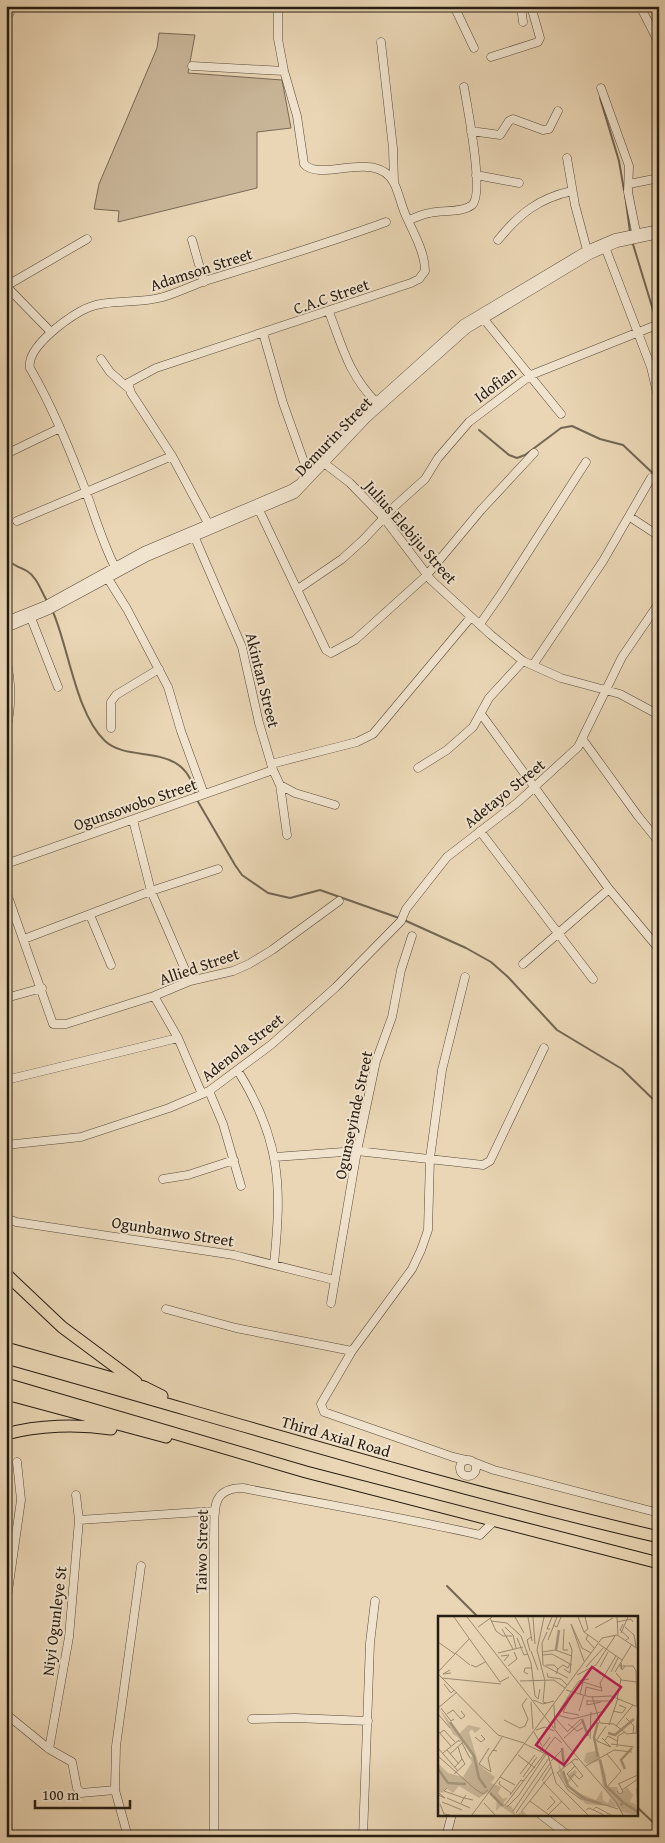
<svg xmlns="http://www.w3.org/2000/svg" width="665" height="1843" font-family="'Gentium Book Plus',serif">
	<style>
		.green { fill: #c9b699; stroke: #786955 }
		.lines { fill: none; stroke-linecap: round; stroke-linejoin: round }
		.stream { stroke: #736652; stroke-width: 2 }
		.minor-casing { stroke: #574a3a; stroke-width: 9 }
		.highway-casing { stroke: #261c11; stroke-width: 13 }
		.minor { stroke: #f1e4cf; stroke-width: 8 }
		.highway { stroke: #ead6b5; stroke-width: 11 }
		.labels { text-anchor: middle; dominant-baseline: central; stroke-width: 4; stroke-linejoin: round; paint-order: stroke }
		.street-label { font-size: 16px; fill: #261c11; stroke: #f1e4cf }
		.inset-river { fill: none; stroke: #a7977d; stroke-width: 2.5 }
		.inset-road { fill: none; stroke: #9c8c73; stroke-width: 1 }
		.view { fill: #c2185b; fill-opacity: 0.15; stroke: #c2185b; stroke-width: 2.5 }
		.inset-edge { fill: none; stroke: #261c11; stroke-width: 2.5 }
	</style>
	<rect width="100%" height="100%" fill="#ead6b5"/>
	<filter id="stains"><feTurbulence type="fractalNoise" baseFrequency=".004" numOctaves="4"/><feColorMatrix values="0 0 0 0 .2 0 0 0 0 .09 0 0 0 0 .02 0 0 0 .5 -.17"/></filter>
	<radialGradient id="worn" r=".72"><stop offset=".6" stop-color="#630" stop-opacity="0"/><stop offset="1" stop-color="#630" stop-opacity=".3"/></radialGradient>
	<path class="green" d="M 159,33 L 195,35 L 188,73 L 282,80 L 291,128 L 257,132 L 257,188 L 118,222 L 119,211 L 94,209 L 99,184 L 157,48 Z"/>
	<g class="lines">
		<path class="stream" d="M 600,98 L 619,161 L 624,190
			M 625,194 L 630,232
			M 632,241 L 657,323
			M 479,430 L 509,455 L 517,458 L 525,455 L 561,428 L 572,426 L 600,439 L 623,445 L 659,479
			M 6,519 L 9,525 L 6,529
			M 6,554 C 9,565 18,566 27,571 C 37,577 41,591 47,601
			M 53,612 C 69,649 76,714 105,741 C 131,765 185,739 196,796
			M 197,800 L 235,865 L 242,875 L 268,893 L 290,898 L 320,890 L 399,918
			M 404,920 L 466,948 L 491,962 L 508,977 L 557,1030 L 622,1069 L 659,1105
			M 447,1586 L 478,1617
			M 636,1806 L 659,1828"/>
		<defs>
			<path id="minor" d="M 454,6 L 474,48
				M 521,6 L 523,22
				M 640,6 L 659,43
				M 6,20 L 13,6
				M 381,42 L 393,148 L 394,182
				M 491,57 L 538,42 L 540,38 L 531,6
				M 192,66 L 284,71
				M 601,88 L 629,166 L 628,192 L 637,237
				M 471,131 L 500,135 L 509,121 L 513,119 L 543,130 L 549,129 L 558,111
				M 567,158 L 575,205 L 587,250
				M 476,175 L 519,183
				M 629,184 L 659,178
				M 408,220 C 415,218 422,214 430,213 C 442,210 462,213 472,205 C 485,194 467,106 464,87
				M 192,240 L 204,282
				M 498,240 C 519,214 539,198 572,191
				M 605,247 L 651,367 L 659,401
				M 6,286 L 87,239
				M 6,286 L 51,332
				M 329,312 C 342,346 349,375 376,402
				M 483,318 L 561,414
				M 263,333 L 283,403 L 308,473
				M 101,359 L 110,372 L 127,387
				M 6,454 L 60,428
				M 324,463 L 350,483 L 384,518 L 431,580 L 491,635 L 523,661 L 561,678 L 620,694 L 659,715
				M 259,510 L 326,650 L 331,653 L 355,640 L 426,576 L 481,510 L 534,453
				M 630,517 L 659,536
				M 17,521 L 172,456
				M 209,525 L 172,456 L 131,393 L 128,383 L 156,368 L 411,283 L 419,279 L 425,271 C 425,252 413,232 406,216 C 401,205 399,193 394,183 C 376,148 321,183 304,164 L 297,116 L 284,71 L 278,39 L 278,6
				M 195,538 L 242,647 L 259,723 L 273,770 L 280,785 L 287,835
				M 117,571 C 103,545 95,516 85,489 C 69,448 52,406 30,368 C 26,348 65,320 81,311 C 105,297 136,305 163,297 C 177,293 191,286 205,281 C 266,262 326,244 386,222
				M 105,574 L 127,609 L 168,687 L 181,731 L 204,794
				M 298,589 L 342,559 L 363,540 L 395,506 L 425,479 L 438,458 L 469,422 L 531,375 L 659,324
				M 31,618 L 58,687
				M 6,621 L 46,605 L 144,551 L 291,489 L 300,483 L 329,447 L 363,414 L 463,324 L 587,250 L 615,238 L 659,229
				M 480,624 L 501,594 L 586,462
				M 6,628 L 49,610 L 147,557 L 295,494 L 367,418 L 467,329 L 590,255 L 617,243 L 659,234
				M 6,658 C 12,684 12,706 6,731
				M 533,665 L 603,561 L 651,478
				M 481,714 L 609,889 L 659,949
				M 111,728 L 111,702 L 116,695 L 159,669
				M 583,740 L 638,816 L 659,842
				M 271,764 L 357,742 L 373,734 L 471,617
				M 418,768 L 447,750 L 473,727 L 489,698 L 523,661
				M 280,785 L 295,793 L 335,805
				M 133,820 L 151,891 L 190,981
				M 480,831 L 593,979
				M 6,864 L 273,770
				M 6,891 L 53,1024 L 66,1024 L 154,996 L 190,981 L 233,971 L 249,964 L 272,950 L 339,901
				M 90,915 L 111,965
				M 24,939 L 151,891 L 218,869
				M 523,964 L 609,889
				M 465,977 L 442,1070 L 430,1158 L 428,1230 L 421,1250 L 412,1269 L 352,1351 L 321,1404 L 324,1412 L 453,1457 L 466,1460
				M 154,996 L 178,1038 L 202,1094
				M 6,998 L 42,988
				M 238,1071 C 281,1140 282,1186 274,1264
				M 6,1080 L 178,1038
				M 209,1091 L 223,1124 L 241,1186
				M 6,1145 L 81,1137 L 169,1108 L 209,1091 L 272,1044 L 336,987 L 401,921 L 406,909 L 447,857 L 517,803 L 578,747 L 622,657 L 659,603
				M 275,1157 L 357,1151 L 483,1165 L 490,1161 L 544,1048
				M 163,1179 L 188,1175 L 234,1160
				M 6,1218 L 16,1222 L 234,1255 L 334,1280
				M 331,1303 L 357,1151 L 376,1061 L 392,1017 L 401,970 L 412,936
				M 166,1309 L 236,1328 L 352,1351
				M460 1468a8 8 0 1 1 16 0a8 8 0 1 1-16 0Z
				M 473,1462 L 494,1470 L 659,1513
				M 79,1520 L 215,1511
				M 6,1605 L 21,1500 L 17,1462
				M 6,1714 L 49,1749 L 72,1762 L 77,1788 L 81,1793 L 115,1790
				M 252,1719 L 295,1718 L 368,1721
				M 49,1749 L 69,1637 L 79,1520 L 76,1495
				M 540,1814 L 570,1837
				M 128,1837 L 115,1790 L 116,1746 L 141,1566
				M 214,1837 L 214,1536 C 215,1511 210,1488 243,1488 C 322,1504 401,1517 480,1535 L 494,1521
				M 363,1837 L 370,1643 L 375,1601
				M 446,1837 L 452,1814"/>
			<path id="highway" d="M 6,1274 L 62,1327 L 136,1382
				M 6,1348 L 144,1387 L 162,1396
				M 6,1358 C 224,1419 439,1486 659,1537
				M 6,1384 L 306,1472 L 659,1563
				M 6,1394 L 166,1437
				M 6,1434 C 38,1425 78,1424 111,1429"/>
		</defs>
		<use href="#minor" class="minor-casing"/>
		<use href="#highway" class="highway-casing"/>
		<use href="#minor" class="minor"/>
		<use href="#highway" class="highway"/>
	</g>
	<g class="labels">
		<g class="street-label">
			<text transform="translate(201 269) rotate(-18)">Adamson Street</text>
			<text transform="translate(331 296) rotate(-19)">C.A.C Street</text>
			<text transform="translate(495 384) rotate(-37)">Idofian</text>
			<text transform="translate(333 436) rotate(-46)">Demurin Street</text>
			<text transform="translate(411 532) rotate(49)">Julius Elebiju Street</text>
			<text transform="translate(263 680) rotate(76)">Akintan Street</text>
			<text transform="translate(504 793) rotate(-39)">Adetayo Street</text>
			<text transform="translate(135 804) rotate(-19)">Ogunsowobo Street</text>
			<text transform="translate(199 966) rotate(-19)">Allied Street</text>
			<text transform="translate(242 1047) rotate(-38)">Adenola Street</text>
			<text transform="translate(353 1115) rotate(-78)">Ogunseyinde Street</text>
			<text transform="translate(173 1231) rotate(9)">Ogunbanwo Street</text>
			<text transform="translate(336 1436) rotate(16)">Third Axial Road</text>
			<text transform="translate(201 1551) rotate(-89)">Taiwo Street</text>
			<text transform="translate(54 1621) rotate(-83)">Niyi Ogunleye St</text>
		</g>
	</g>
	<g transform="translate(438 1616)">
		<rect width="200" height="200" fill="#ead6b5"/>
		<path d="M 1,92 L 21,118 L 30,109 L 43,112 L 37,117 L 34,113 L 31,116 L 41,149 L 57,161 L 53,167 L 63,171 L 60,177 L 65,183 L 70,181 L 65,188 L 73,190 L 78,199 L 85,195 L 89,199 L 76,199 L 63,190 L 58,195 L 59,182 L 50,176 L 41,182 L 21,170 L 15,177 L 8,172 L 5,177 L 0,176 L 0,147 L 10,157 L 25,161 L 34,146 L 25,132 L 32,142 L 35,139 L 26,126 L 20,126 L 22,123 L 15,118 ZM 156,122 L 168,160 L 168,171 L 179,171 L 182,179 L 189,171 L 195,179 L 192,186 L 197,188 L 200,199 L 183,196 L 165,171 L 161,145 L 149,148 L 146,145 L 148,137 L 158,135 ZM 120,146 L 127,162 L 131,164 L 130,159 L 137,154 L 139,156 L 129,169 L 136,175 L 158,184 L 164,174 L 165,184 L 170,187 L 172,182 L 179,191 L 148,188 L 130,171 L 122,160 Z" fill="#c9b699"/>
		<path class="inset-river" d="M 118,34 L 121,14M 144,103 L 150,120M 12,106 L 36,140 L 41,162 L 48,172M 160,106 L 156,121 L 160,141M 170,117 L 177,119 L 196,103M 124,132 L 126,151M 162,144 L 168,170 L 186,187M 0,153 L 10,167 L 28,168M 187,153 L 183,144 L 194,132M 125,155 L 130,170 L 147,183 L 164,188M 52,177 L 65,190M 182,189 L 186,187 L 200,196"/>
		<path class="inset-road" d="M 16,1 L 62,66 L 71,61M 29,1 L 129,129 L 178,186 L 185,199M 77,1 L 86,17M 90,1 L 94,25M 95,1 L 97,28M 106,1 L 99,34 L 107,65M 140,1 L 146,16 L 160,26M 179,1 L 180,19M 52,2 L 58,15 L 65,20 L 74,20M 53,5 L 69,7 L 83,20 L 93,47 L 97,80 L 100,83 L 102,73M 179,6 L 193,3 L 195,6M 133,8 L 146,45M 133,8 L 144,32 L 153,37M 185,8 L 182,14 L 191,22 L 188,24M 115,9 L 119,11 L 123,1M 40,11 L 54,1M 67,11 L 75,19 L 78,32M 187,11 L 196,19 L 198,31M 157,12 L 175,2M 64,13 L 75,33M 112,13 L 109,13 L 114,1M 126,13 L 125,34 L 130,34M 109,16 L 104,27 L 105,49 L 130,62M 146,16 L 150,13 L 147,1M 183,17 L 190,1M 150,19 L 148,23 L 156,32M 79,22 L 86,39 L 90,38M 110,24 L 119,1M 0,26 L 17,38M 161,28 L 184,44M 92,35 L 89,24 L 93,21M 93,35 L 100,54M 105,36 L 117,34 L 134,40M 17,37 L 32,49M 60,37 L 85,31M 105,39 L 114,38 L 134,49M 63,40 L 71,39 L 66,45M 33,49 L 38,51 L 47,46M 108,49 L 116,49 L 120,53 L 118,58M 70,50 L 79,43 L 76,36M 181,50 L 195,50 L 198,55 L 199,90M 148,51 L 166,31M 162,51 L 170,36M 120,53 L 125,49 L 130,52 L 132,48M 126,53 L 132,57 L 134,34 L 131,26M 183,53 L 183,47 L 184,54 L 187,50M 12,54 L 5,58 L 13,57M 0,56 L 31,23M 173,56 L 180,42M 177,56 L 194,28M 109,57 L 110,61 L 123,63 L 129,69M 178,57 L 183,63 L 179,83M 0,58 L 60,119 L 86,127M 90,58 L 86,56 L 87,52 L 94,52M 139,59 L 158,49 L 177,20M 4,62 L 63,68M 183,64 L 199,66M 82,65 L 116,64 L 127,72M 107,65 L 105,86 L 108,87M 6,68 L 13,77 L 16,74M 128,74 L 152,81 L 173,80 L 200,91 L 198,117M 133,76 L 141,65 L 151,63M 135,77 L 125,96 L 141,99M 142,78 L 145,66 L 164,72M 147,79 L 148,71 L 164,75 L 162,67 L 178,40M 154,80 L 162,107 L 176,108 L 189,118 L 199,117M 95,84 L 105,88 L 116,85M 149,84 L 149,89 L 163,86M 149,85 L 175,85M 93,86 L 95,113M 116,89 L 117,112M 0,92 L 19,76M 3,92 L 13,105 L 16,103M 141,95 L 146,79M 175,95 L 184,97 L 188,92 L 181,89M 0,98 L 12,112M 9,98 L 15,94 L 23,103 L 27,100 L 23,95M 119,99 L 134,103 L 167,95M 188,102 L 196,110 L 195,117M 66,104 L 82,112 L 87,110 L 90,103 L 84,89 L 89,82M 130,108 L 139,115 L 145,112M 171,109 L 180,82M 178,110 L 195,89M 98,114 L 107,111 L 116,115M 0,115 L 13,130M 129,115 L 117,102 L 133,76M 96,116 L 104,130M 129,116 L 143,103M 2,117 L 6,114 L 17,126M 37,121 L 43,126 L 47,123 L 43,119M 126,122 L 144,106M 152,123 L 153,96M 167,124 L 170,120 L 179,125M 158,125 L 168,110M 159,125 L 173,131 L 164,122M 24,127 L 32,142M 87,128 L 110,139 L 118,167 L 150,199M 173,128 L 196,131M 179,131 L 180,120 L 187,116M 0,132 L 20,155M 9,134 L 21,148M 55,135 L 64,121M 102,135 L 112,121M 106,136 L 117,121 L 124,127M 5,137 L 21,124M 12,138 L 25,126M 169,138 L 183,155 L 170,170M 80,139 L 97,152M 0,140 L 37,173 L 45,178 L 50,174M 113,145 L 124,134M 41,148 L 53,156 L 50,142 L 55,134 L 59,135M 41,148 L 51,132M 137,150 L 129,158 L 140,171M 148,150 L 176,134 L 194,136M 17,151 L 24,143 L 20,131M 119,156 L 130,174 L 144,184M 119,157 L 137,143 L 140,144M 16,158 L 27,148 L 24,143M 82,158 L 97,139M 62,161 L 77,169M 85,161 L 99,141M 132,162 L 136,158 L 141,163 L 145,160 L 133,145M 62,165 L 61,168 L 73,177M 104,165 L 113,151M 105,166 L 132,194M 180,168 L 200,159M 9,172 L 6,175 L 26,182 L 28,179M 199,172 L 200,191M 184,174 L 200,163M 179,175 L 182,178 L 185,176 L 181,168M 0,179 L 7,182 L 1,177M 72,179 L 83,164 L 86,165M 9,182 L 32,192M 92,185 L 111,199M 4,186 L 24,194M 23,187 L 26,182 L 35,184M 46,187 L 57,199M 2,188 L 6,198 L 12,199M 164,188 L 180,193M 67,189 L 107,137M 69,191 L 81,179 L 108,138M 109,194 L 117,186 L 112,180M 148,194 L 151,192 L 166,199M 155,194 L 158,191 L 173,199M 75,195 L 111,142M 83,196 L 115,156M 78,197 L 113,146M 34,199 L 164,22 L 179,19 L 200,33M 110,199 L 124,185"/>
		<path class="view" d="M 154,51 L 183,71 L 126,149 L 98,129 Z"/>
		<rect width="200" height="200" class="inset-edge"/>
	</g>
	<rect width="665" height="1843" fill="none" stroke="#ead6b5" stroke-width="25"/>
	<rect x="8" y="8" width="650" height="1828" fill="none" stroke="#261c11" stroke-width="2.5"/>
	<rect x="12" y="12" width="640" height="1818" fill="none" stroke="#261c11"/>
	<path d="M35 1800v8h95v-8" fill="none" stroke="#261c11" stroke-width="2.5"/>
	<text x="42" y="1800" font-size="15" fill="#261c11" stroke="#f1e4cf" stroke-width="4" paint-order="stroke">100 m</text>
	<rect width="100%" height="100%" filter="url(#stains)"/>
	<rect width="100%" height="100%" fill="url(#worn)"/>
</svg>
